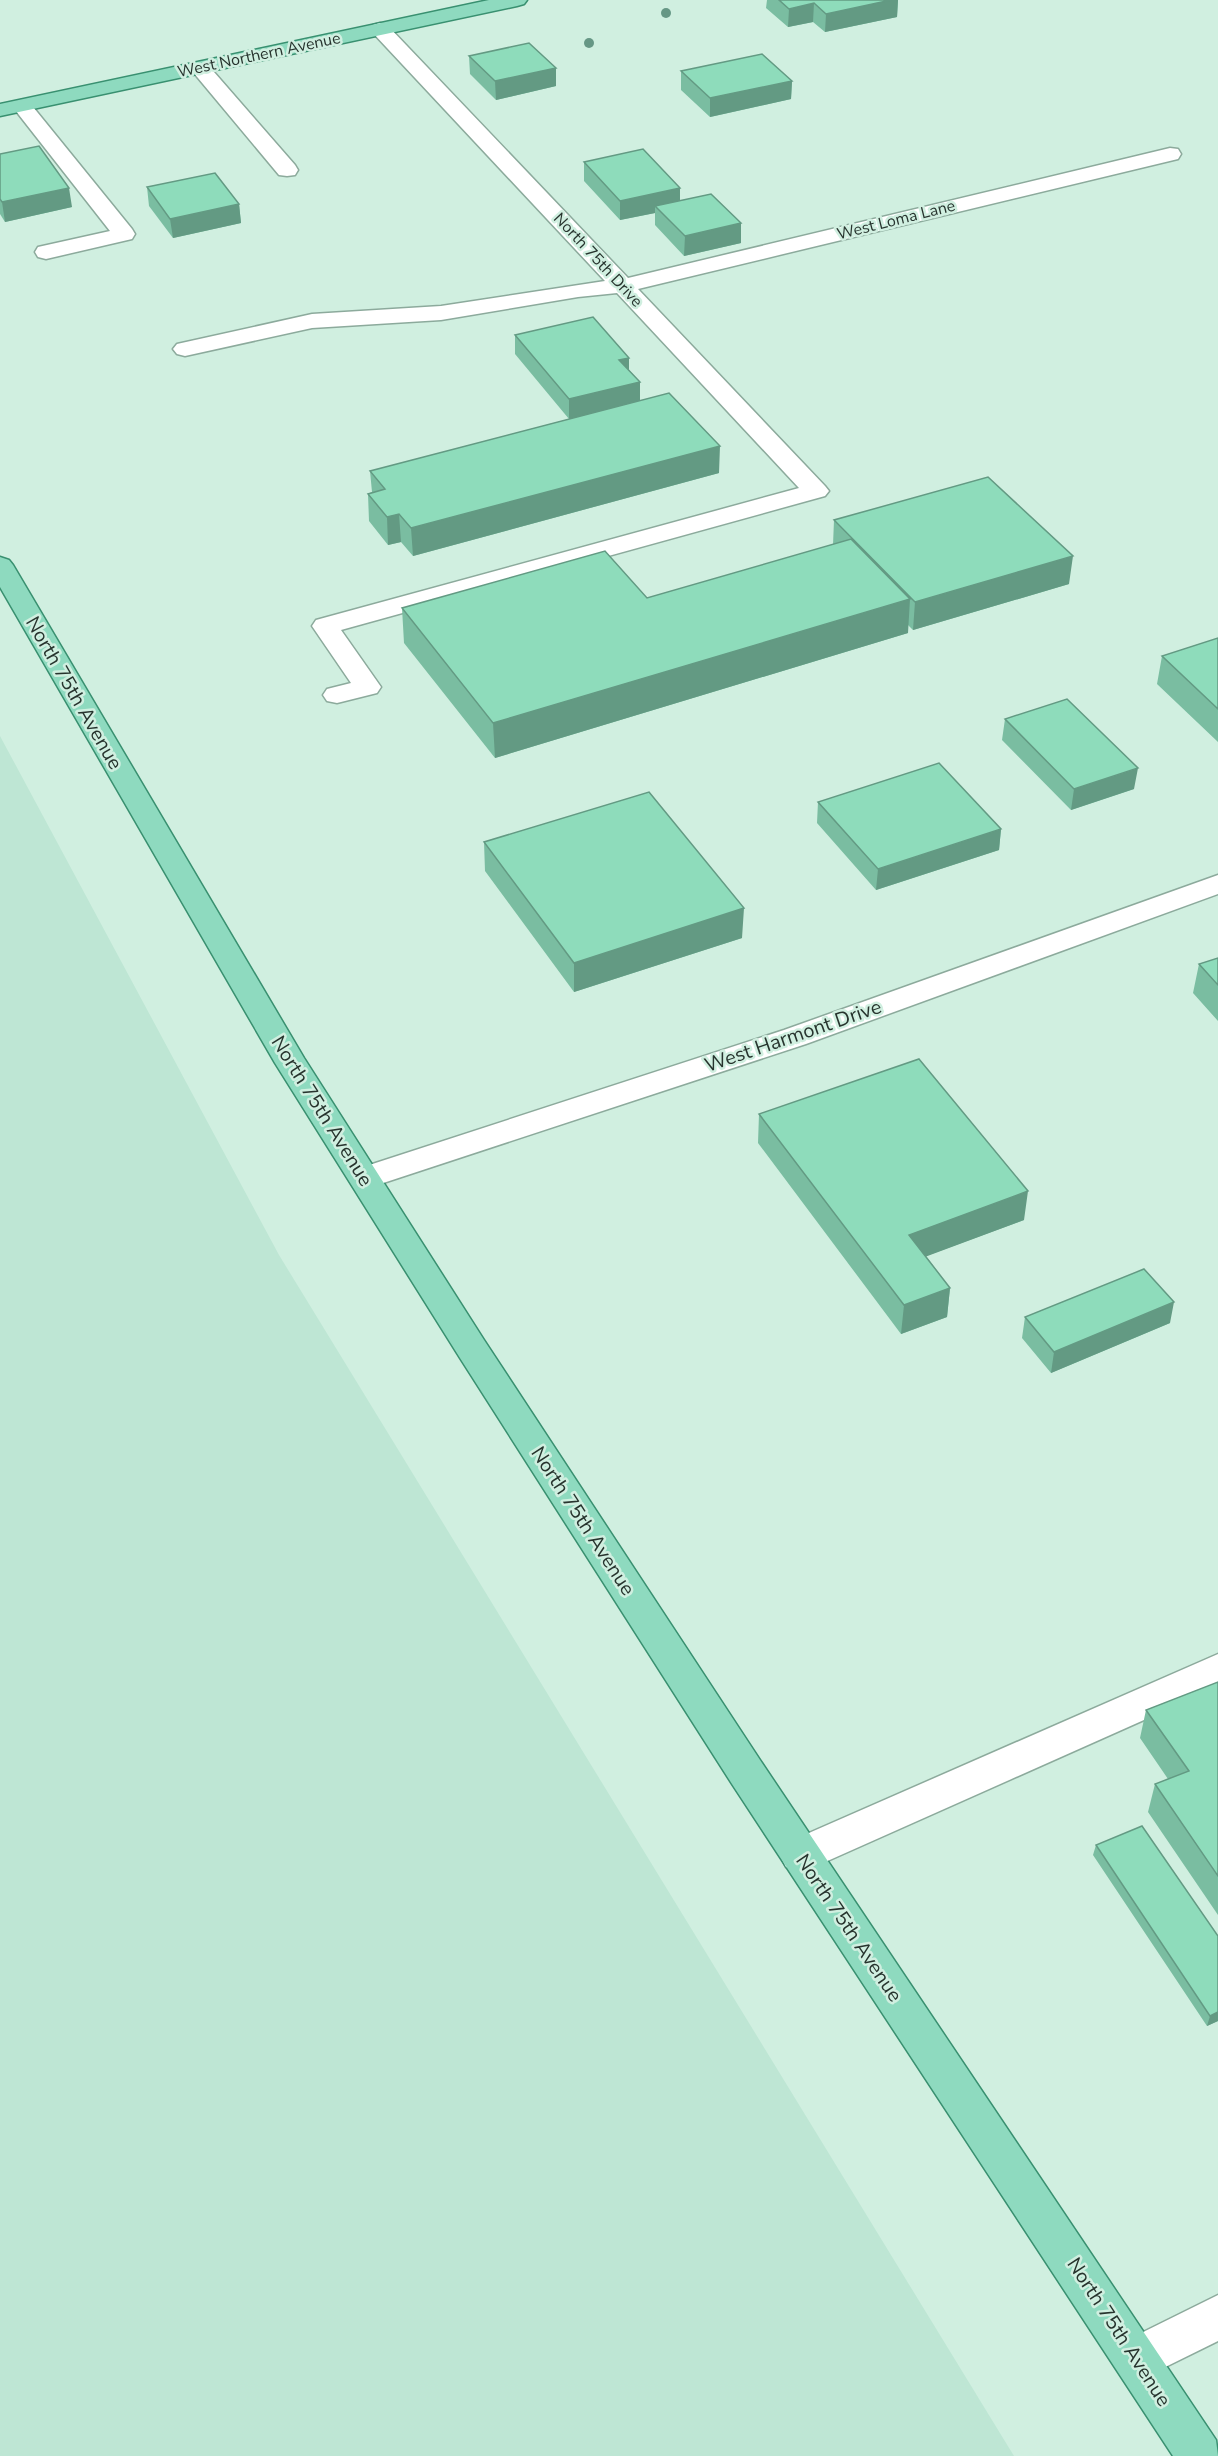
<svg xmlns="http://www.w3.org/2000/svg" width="1218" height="2456" font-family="'Nunito Sans',sans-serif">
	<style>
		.built { fill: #bee6d4 }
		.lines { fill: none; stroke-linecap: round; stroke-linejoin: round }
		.minor-casing { stroke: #8caa9c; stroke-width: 3 }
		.major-casing { stroke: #399070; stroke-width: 3 }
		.minor { fill: #fff; fill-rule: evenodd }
		.major { fill: #8edabf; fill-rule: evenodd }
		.tree { fill: #669785 }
		.wall { fill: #7abda1 }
		.shaded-wall { fill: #639a83 }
		.building { fill: #8edcbb; stroke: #639a83; stroke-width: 1.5 }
		.labels { text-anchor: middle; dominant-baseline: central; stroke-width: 5; stroke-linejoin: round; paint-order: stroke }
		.far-street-label { font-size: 16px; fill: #27342e; stroke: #d0efe0 }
		.street-label { font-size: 20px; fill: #27342e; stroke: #d0efe0 }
	</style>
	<rect width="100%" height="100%" fill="#d0efe0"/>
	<path class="built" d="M 0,736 L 279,1255 L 1014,2456 L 0,2456 Z"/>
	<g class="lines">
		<defs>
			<path id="minor" d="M 380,23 L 387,25 L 628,278 L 1170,148 L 1178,149 L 1181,154 L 1178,159 L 638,289 L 825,486 L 829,491 L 825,496 L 341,630 L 381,687 L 377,693 L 337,703 L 327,701 L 323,695 L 327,689 L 351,683 L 312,626 L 316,620 L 799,488 L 617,293 L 578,297 L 441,320 L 312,328 L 185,356 L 177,354 L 173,349 L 177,344 L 312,314 L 441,306 L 605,281 L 373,33 L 370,29 L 373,25 Z
				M 200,62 L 207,64 L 295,165 L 298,170 L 295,175 L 287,176 L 279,175 L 193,72 L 190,68 L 193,64 Z
				M 22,100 L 29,102 L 132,229 L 135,234 L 132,239 L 46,259 L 38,257 L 35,252 L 38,247 L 110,231 L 12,106 L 15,102 Z
				M 1218,875 L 1218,894 L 806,1044 L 365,1189 L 354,1186 L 349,1178 L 354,1170 L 784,1030 Z
				M 1218,1654 L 1218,1687 L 814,1867 L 800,1872 L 786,1867 L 780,1855 L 786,1843 Z
				M 1218,2295 L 1218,2341 L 1137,2381 L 1121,2375 L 1114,2359 L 1121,2343 Z"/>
			<path id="major" d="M 489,0 L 527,0 L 524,4 L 517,6 L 0,116 L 0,104 Z
				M 0,557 L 9,560 L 13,565 L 304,1058 L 484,1340 L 760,1760 L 1216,2440 L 1218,2456 L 1173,2456 L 732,1784 L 460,1358 L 275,1063 L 0,587 Z"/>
		</defs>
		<use href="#minor" class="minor-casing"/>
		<use href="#major" class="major-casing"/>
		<use href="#minor" class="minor"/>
		<use href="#major" class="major"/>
	</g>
	<g class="tree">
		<circle cx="666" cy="13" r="5"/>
		<circle cx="589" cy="43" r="5"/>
	</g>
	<path class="wall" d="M 767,0 L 898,0 L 897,17 L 825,32 L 813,22 L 788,27 L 766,8 Z
		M 469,56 L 556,68 L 556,86 L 496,100 L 470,74 Z
		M 681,71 L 792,81 L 791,99 L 710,117 L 681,90 Z
		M 0,154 L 72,207 L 5,222 L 0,214 Z
		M 584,162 L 680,201 L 741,243 L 684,256 L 655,225 L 655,213 L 620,220 L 584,181 Z
		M 147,187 L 239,204 L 241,223 L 173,238 L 149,206 Z
		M 515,335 L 629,358 L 629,370 L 640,382 L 640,401 L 719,473 L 413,556 L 401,542 L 388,545 L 369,521 L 368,494 L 372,492 L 370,471 L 569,419 L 515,354 Z
		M 834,520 L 1069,584 L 913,630 L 908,625 L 908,633 L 495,758 L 404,643 L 402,608 L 647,598 L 833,545 Z
		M 1218,638 L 1218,742 L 1157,684 L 1162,656 Z
		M 1005,719 L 1134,789 L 1071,810 L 1002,740 Z
		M 818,802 L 1001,829 L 999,850 L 876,890 L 817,823 Z
		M 484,842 L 742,938 L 574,992 L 485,871 Z
		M 1218,958 L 1218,1021 L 1193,993 L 1199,964 Z
		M 759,1114 L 1024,1220 L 926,1256 L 950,1288 L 947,1317 L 901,1334 L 758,1143 Z
		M 1025,1317 L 1170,1323 L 1051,1373 L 1022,1338 Z
		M 1218,1682 L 1218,1915 L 1148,1812 L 1155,1784 L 1168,1779 L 1140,1738 L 1146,1710 Z
		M 1096,1845 L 1218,1936 L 1218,2021 L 1207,2026 L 1093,1855 Z"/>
	<path class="shaded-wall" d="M 891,0 L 898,0 L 897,17 L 825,32 L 826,14 Z
		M 814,3 L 813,22 L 788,27 L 789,9 Z
		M 556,68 L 556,86 L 496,100 L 495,81 Z
		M 792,81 L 791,99 L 710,117 L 710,98 Z
		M 69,188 L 72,207 L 5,222 L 2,202 Z
		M 680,188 L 680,207 L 655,206 L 655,213 L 620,220 L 620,201 Z
		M 239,204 L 241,223 L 173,238 L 170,219 Z
		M 741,223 L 741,243 L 684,256 L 685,236 Z
		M 629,358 L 629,377 L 619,360 Z
		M 640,382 L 640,402 L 569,419 L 569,399 Z
		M 720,446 L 719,473 L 413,556 L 411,528 Z
		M 399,514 L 401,542 L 388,545 L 387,517 Z
		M 1073,556 L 1069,584 L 913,630 L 915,602 Z
		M 910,599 L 908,633 L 495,758 L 493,723 Z
		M 1138,768 L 1134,789 L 1071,810 L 1074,789 Z
		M 1001,829 L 999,850 L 876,890 L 878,869 Z
		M 744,908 L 742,938 L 574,992 L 574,963 Z
		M 1028,1191 L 1024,1220 L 906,1264 L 909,1235 Z
		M 950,1288 L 947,1317 L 901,1334 L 904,1305 Z
		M 1174,1302 L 1170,1323 L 1051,1373 L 1054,1352 Z
		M 1218,2012 L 1218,2021 L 1207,2026 L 1210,2016 Z"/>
	<path class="building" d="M 779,0 L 891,0 L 826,14 L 814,3 L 789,9 Z
		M 529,43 L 556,68 L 495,81 L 469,56 Z
		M 762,54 L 792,81 L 710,98 L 681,71 Z
		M 39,146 L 69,188 L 2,202 L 0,199 L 0,154 Z
		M 643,149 L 680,188 L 620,201 L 584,162 Z
		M 215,173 L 239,204 L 170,219 L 147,187 Z
		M 711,194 L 741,223 L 685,236 L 655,206 Z
		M 593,317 L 629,358 L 619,360 L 640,382 L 569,399 L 515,335 Z
		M 669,393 L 720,446 L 411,528 L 399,514 L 387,517 L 368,494 L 385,489 L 370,471 Z
		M 988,477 L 1073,556 L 915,602 L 834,520 Z
		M 851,539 L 910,599 L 493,723 L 402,608 L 605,551 L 647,598 Z
		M 1218,638 L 1218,709 L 1162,656 Z
		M 1067,699 L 1138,768 L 1074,789 L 1005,719 Z
		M 939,763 L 1001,829 L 878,869 L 818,802 Z
		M 649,792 L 744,908 L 574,963 L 484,842 Z
		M 1218,958 L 1218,985 L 1199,964 Z
		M 919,1059 L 1028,1191 L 909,1235 L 950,1288 L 904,1305 L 759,1114 Z
		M 1144,1269 L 1174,1302 L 1054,1352 L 1025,1317 Z
		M 1218,1682 L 1218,1876 L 1155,1784 L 1189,1771 L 1146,1710 Z
		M 1142,1826 L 1218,1936 L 1218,2012 L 1210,2016 L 1096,1845 Z"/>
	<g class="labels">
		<g class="far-street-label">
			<text transform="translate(259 55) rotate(-12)">West Northern Avenue</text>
			<text transform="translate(896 220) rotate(-14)">West Loma Lane</text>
			<text transform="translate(598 260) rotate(47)">North 75th Drive</text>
		</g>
		<g class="street-label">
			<text transform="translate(74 693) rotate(60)">North 75th Avenue</text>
			<text transform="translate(793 1036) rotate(-19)">West Harmont Drive</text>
			<text transform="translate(322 1111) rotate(58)">North 75th Avenue</text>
			<text transform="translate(583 1521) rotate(57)">North 75th Avenue</text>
			<text transform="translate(849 1928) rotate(56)">North 75th Avenue</text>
			<text transform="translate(1119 2332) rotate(57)">North 75th Avenue</text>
		</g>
	</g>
</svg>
